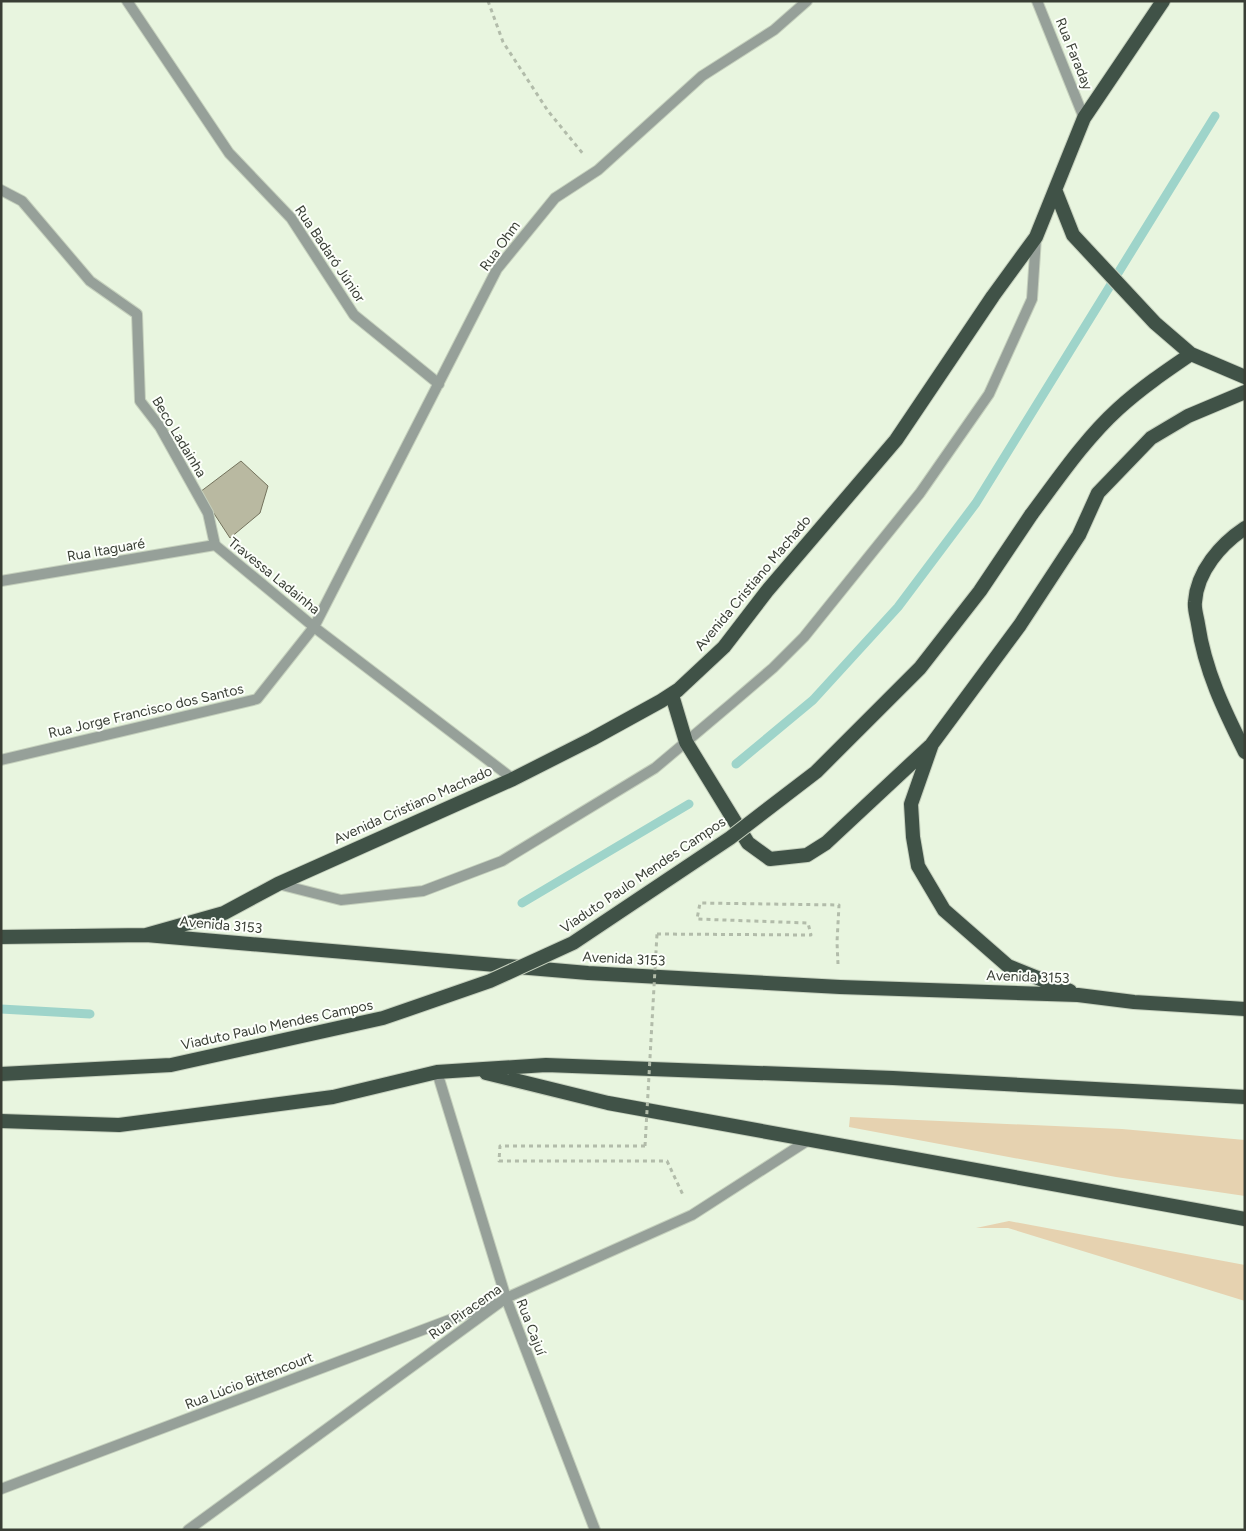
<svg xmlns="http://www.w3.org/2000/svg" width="1246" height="1531" font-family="Figtree,sans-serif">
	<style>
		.green { fill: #e6d2b0 }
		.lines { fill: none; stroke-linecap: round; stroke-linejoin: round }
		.stream { stroke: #9ed4ca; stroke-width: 9 }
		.building { fill: #b9b9a1; stroke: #73725c }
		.service-casing { stroke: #c5d0bd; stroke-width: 12 }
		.minor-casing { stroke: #c5d0bd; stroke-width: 12 }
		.trunk-casing { stroke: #c5d0bd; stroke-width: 16 }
		.path { stroke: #b2bcaa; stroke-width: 3; stroke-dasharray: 4 4; stroke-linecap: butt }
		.service { stroke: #96a099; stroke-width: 10 }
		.minor { stroke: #96a099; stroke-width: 10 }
		.trunk { stroke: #405247; stroke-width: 14 }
		.trunk-bridge-casing { stroke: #c5d0bd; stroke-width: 16; stroke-linecap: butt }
		.path-bridge { stroke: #b2bcaa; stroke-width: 3; stroke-dasharray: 4 4; stroke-linecap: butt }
		.trunk-bridge { stroke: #405247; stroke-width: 14 }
		.labels { text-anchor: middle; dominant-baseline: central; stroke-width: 4; stroke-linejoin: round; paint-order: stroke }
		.street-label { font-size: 14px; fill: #393e35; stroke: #fcfffa }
	</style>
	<rect width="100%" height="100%" fill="#e8f5df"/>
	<path class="green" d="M 850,1117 L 1122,1129 L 1245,1140 L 1245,1196 L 1116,1177 L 849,1127 Z
		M 1009,1221 L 1245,1265 L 1245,1301 L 1008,1228 L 976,1228 Z"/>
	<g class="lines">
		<path class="stream" d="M 736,764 L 813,700 L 898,607 L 976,503 L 1215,116
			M 522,903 L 689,804
			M 1,1009 L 90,1014"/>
	</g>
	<path class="building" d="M 241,461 L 268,486 L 260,513 L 230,538 L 200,492 Z"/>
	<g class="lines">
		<defs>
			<path id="service" d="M 1,190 L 22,201 L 90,281 L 137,314 L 140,401 L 160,427 L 208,513 L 215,545
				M 278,884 L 341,900 L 423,891 L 502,861 L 655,768 L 731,704 L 773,668 L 804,637 L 920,493 L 989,394 L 1032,299 L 1036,238"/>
			<path id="minor" d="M 127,1 L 229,153 L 291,218 L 354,315 L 439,384
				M 1037,1 L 1084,118
				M 1,581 L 215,545 L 314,627 L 513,779
				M 1,760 L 257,699 L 314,627 L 497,269 L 555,198 L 598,170 L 702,76 L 774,30 L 807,1
				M 437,1072 L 506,1298 L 595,1530
				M 1,1489 L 494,1303
				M 188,1530 L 506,1298 L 692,1215 L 807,1141"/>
			<path id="trunk" d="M 1056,192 L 1073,235 L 1155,323 L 1191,354 L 1245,377
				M 1031,515 C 1058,479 1085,439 1118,409 C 1141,388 1166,371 1191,354
				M 1245,528 C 1221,544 1197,571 1195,602 C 1194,609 1197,617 1198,624 C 1205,671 1224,710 1245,752
				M 672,695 L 686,742 L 748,843 L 770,859 L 807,855 L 826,843 L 930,746
				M 146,935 L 224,913 L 278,884 L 513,779 L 592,739 L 661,701 L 678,690 L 724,647 L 767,591 L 896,440 L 993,296 L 1036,237 L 1084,118 L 1163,1
				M 1,937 L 146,935 L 588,973 L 840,987 L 1078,995 L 1134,1002 L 1245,1009
				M 1070,991 L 1008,966 L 944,910 L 918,866 L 913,837 L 911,804 L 932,744 L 1020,625 L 1079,535 L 1098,493 L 1151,438 L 1188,416 L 1245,392
				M 486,1073 L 608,1103 L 1245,1219
				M 1,1121 L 119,1125 L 333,1097 L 437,1072 L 546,1065 L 893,1078 L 1245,1097"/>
		</defs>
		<use href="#service" class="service-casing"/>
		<use href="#minor" class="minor-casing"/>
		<use href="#trunk" class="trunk-casing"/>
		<path class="path" d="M 488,1 L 503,42 L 548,111 L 584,155
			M 657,934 L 811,935 L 808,923 L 697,919 L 700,903 L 839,905 L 837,942 L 838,964
			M 645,1146 L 500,1146 L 499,1161 L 667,1161 L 684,1197"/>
		<use href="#service" class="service"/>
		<use href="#minor" class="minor"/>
		<use href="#trunk" class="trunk"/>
		<defs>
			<path id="trunk-bridge" d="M 1,1074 L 171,1065 L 383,1018 L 490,981 L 573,943 L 730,838 L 816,772 L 920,668 L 980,591 L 1031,515"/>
		</defs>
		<use href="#trunk-bridge" class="trunk-bridge-casing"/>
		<path class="path-bridge" d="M 645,1146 L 657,934"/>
		<use href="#trunk-bridge" class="trunk-bridge"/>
	</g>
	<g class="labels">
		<g class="street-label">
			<text transform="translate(1074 54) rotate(68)">Rua Faraday</text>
			<text transform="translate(500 246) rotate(-54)">Rua Ohm</text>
			<text transform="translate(330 254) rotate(56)">Rua Badaró Júnior</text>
			<text transform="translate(179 437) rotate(59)">Beco Ladainha</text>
			<text transform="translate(106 550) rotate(-10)">Rua Itaguaré</text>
			<text transform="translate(274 576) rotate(39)">Travessa Ladainha</text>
			<text transform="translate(753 583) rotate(-50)">Avenida Cristiano Machado</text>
			<text transform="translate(146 711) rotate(-13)">Rua Jorge Francisco dos Santos</text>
			<text transform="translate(413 805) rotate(-24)">Avenida Cristiano Machado</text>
			<text transform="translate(643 875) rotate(-34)">Viaduto Paulo Mendes Campos</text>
			<text transform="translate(221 925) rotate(5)">Avenida 3153</text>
			<text transform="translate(624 959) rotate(3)">Avenida 3153</text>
			<text transform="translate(1028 977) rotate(2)">Avenida 3153</text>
			<text transform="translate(277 1025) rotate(-12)">Viaduto Paulo Mendes Campos</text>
			<text transform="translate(465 1312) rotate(-35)">Rua Piracema</text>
			<text transform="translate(531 1327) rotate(69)">Rua Cajuí</text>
			<text transform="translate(249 1381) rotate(-21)">Rua Lúcio Bittencourt</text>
		</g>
	</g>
	<rect width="1246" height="1531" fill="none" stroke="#393e35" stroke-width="5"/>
</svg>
